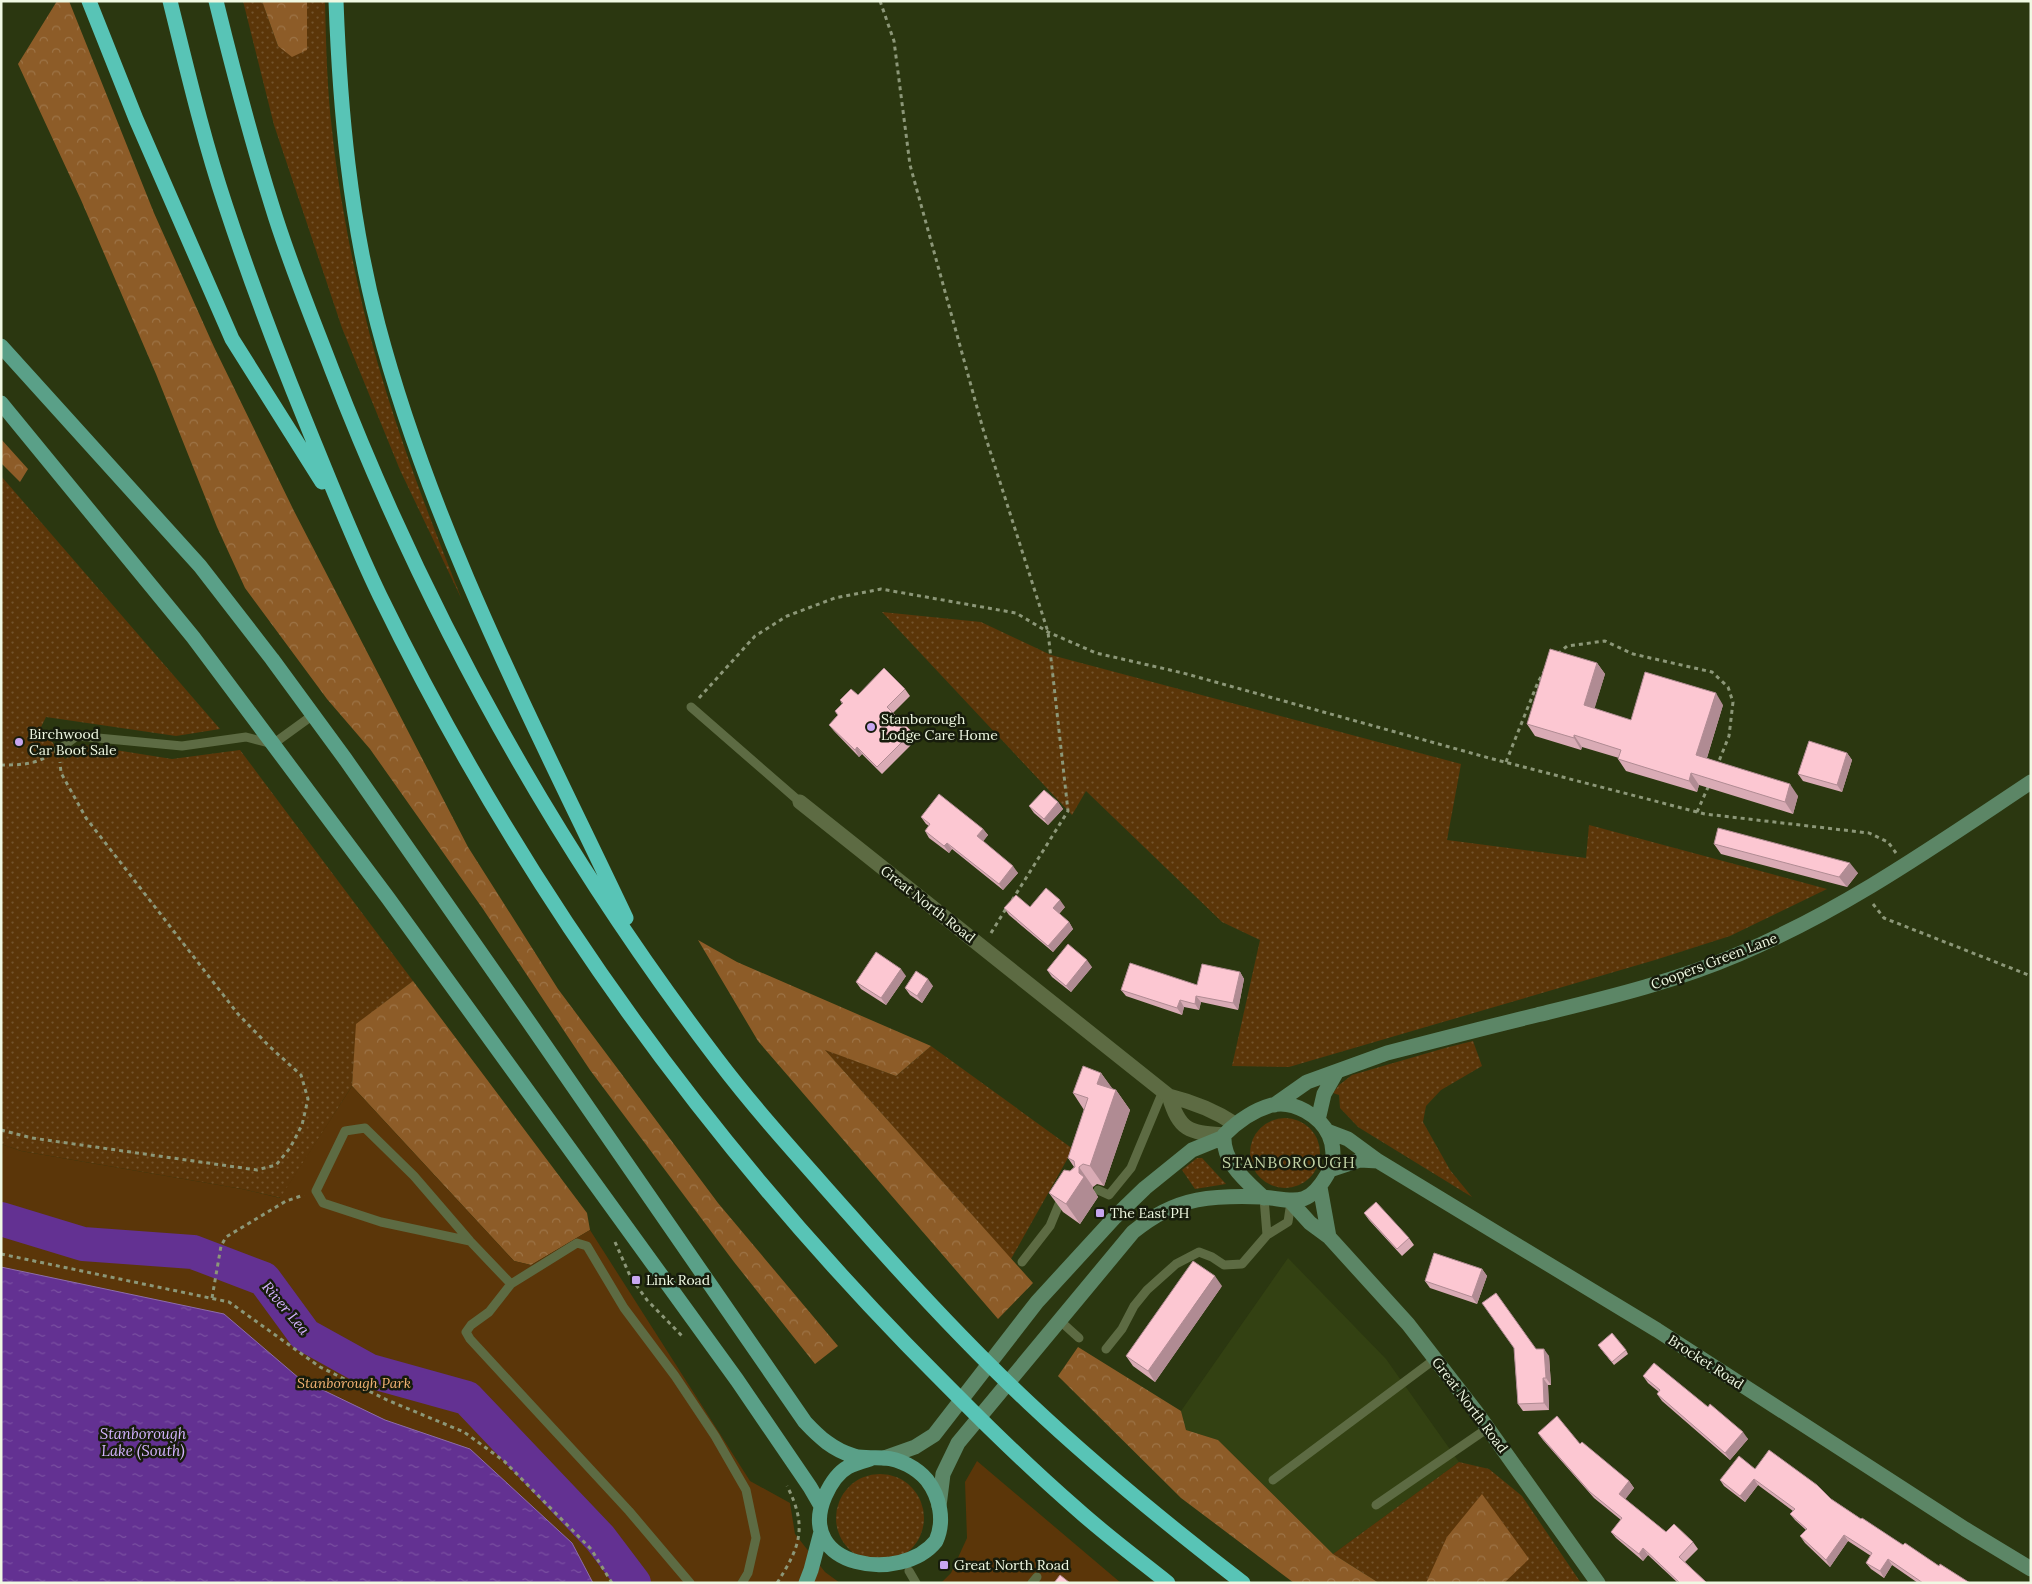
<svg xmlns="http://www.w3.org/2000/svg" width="2032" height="1584" font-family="Lora,serif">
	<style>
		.built { fill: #334112 }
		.grass { fill: url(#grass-dots) }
		.forest { fill: url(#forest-crowns) }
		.park { fill: #5b3609 }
		.water { fill: url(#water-ripples); stroke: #8d6daa }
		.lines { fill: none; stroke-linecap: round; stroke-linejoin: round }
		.river { stroke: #633192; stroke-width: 34 }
		.path { stroke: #8c9778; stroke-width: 3; stroke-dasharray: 4 4; stroke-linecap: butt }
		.lane { stroke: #5d6b43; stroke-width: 9 }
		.street { stroke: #5d6b43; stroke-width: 15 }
		.secondary { stroke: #5c8666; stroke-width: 15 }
		.primary { stroke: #5aa088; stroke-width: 15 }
		.highway { stroke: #58c4b6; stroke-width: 15 }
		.wall { fill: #d9abb5 }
		.shaded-wall { fill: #b08b93 }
		.building { fill: #fcc7d2; stroke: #b08b93 }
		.poi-dot { fill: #c7a6f0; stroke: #171c0c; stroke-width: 2 }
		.labels { text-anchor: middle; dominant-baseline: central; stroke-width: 5; stroke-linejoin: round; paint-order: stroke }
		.poi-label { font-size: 14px; fill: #f0f9e3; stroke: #171c0c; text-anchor: start }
		.street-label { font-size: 14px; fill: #f0f9e3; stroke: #171c0c }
		.park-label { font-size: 14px; font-style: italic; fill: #f5b474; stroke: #171c0c }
		.water-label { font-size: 15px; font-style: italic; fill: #d4b3ff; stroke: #171c0c }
		.quarter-label { font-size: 16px; letter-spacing: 1px; fill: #c3d4a7; stroke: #171c0c }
	</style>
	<defs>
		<pattern id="grass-dots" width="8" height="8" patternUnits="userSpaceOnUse" patternTransform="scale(1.25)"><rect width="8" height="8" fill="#5b3609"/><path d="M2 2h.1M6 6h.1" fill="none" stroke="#73542d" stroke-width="1.8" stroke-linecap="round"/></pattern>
		<pattern id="forest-crowns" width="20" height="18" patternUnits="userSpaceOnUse" patternTransform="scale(1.25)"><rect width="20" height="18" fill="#8d5c28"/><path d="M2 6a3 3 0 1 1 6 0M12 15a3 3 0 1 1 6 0" fill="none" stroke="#9d7447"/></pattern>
		<pattern id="water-ripples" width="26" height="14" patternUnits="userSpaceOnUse" patternTransform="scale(1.25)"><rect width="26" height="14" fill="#633192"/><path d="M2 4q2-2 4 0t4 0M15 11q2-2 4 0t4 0" fill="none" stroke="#7a50a1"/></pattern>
	</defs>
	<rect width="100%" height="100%" fill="#2b3710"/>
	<path class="built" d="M 1288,1258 L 1386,1359 L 1459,1462 L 1333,1554 L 1218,1440 L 1186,1430 L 1181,1411 Z"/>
	<path class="grass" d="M 243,1 L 262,1 L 278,46 L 307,50 L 307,1 L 325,1 C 326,44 327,87 332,130 C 337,179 346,228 356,276 C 379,387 420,494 462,600 L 400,470 L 342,328 L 274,125 Z
		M 1,476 L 220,729 L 176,736 L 46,717 L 41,727 L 65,759 L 84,745 L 172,759 L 240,750 L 413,981 L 357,1024 L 352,1086 L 281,1198 L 242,1189 L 21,1151 L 1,1144 Z
		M 882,612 L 981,622 L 1051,655 L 1461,764 L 1447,840 L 1586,858 L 1589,825 L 1827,889 L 1730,936 L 1655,960 L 1289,1067 L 1232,1066 L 1260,940 L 1222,922 L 1086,791 L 1072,815 Z
		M 1473,1041 L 1482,1066 L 1441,1090 L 1426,1106 L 1423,1122 L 1450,1170 L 1472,1197 L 1358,1127 L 1340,1108 L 1339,1095 L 1333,1093 L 1339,1085 L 1352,1075 L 1445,1048 Z
		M 931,1046 L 1073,1149 L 1011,1259 L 824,1049 L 896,1076 Z
		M1250 1153a35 35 0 1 1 70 0a35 35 0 1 1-70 0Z
		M 1197,1158 L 1202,1158 L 1226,1184 L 1195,1189 L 1182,1170 Z
		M 1459,1462 L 1489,1469 L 1522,1496 L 1581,1583 L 1379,1583 L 1333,1554 Z
		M836 1518a44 44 0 1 1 88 0a44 44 0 1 1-88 0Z"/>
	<path class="forest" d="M 57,1 L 69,1 L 154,213 L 214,347 L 294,511 L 468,847 L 558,989 L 718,1203 L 838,1346 L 815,1364 L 734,1262 L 590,1070 L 483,909 L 370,749 L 327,699 L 245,588 L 217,527 L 156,374 L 81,200 L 18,64 Z
		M 262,1 L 307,1 L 307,50 L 292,57 L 278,46 Z
		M 1,439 L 28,469 L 20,482 L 1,463 Z
		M 698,940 L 737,962 L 931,1046 L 896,1076 L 825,1050 L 1033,1283 L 998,1319 L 758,1041 Z
		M 413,981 L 587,1213 L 590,1230 L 531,1265 L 514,1261 L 352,1086 L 356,1024 Z
		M 1078,1347 L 1181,1411 L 1186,1430 L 1218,1440 L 1333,1554 L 1379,1583 L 1294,1583 L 1181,1498 L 1058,1376 Z
		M 1482,1494 L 1529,1559 L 1504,1583 L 1426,1583 L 1447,1537 Z"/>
	<path class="park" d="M 352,1086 L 514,1261 L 531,1265 L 590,1230 L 750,1481 L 790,1503 L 795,1534 L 825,1572 L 840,1583 L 1,1583 L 1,1144 L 21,1151 L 242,1189 L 280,1198 Z
		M 977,1461 L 1121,1583 L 941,1583 L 951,1573 L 967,1538 L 965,1482 Z"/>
	<path class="water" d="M 1,1267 L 224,1314 L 300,1379 L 385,1420 L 470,1449 L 572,1543 L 593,1583 L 1,1583 Z"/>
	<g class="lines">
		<path class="river" d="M 1,1219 L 83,1244 L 193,1252 L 264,1279 L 305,1335 L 370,1371 L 467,1398 L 600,1538 L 634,1583"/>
		<path class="path" d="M 880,1 L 894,41 L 910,165 L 983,429 L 1048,632 L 1068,811 L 1011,902
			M 1558,654 L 1567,646 L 1605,641 L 1633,654 L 1712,672 L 1728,687 L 1733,702 L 1729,736 L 1717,766
			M 699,698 L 755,636 L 787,616 L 835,598 L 881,589 L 1016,613 L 1048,632 L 1096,653 L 1183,673 L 1489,758 L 1705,814 L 1869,833 L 1888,842 L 1896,853
			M 1506,762 L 1538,682 L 1545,670
			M 1,765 C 16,765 33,765 46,757
			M 1697,812 L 1709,785
			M 1873,904 L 1884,918 L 2031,976
			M 991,933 L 1007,907
			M 1,1130 L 32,1138 L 257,1170 L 276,1165 L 290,1148 L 302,1125 L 308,1099 L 301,1075 L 270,1047 L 238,1014 L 86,818 L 61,773 L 60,762
			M 615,1242 L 631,1278 L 647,1300 L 684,1338
			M 1,1254 L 229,1302 L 320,1367 L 387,1400 L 464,1432 L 504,1461 L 591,1549 L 612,1583
			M 212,1298 L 221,1246 L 226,1237 L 286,1201 L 304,1195
			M 777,1583 C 800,1547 808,1527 787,1486"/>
		<path class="lane" d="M 691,707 L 800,802
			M 58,750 L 77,736 L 182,746 L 246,737 L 273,744 L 313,715
			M 1098,1190 L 1109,1195 L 1131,1168 L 1163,1091
			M 1264,1198 L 1267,1235
			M 470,1241 L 381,1222 L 323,1203 L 316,1191 L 345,1131 L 365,1128 L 414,1176 L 470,1241 L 511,1284 L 489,1312 L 471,1325 L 466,1332 L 470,1339 L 629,1511 L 690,1583
			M 1022,1262 L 1050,1226 L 1062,1197
			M 511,1284 L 577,1243 L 587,1246 L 624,1308 L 675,1376 L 715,1436 L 746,1490 L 756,1538 L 748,1573 L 742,1583
			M 1059,1320 L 1079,1338
			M 1106,1349 L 1122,1329 L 1134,1306 L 1147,1290 L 1176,1264 L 1199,1252 L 1212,1257 L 1224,1265 L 1242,1264 L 1267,1235 L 1288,1222 L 1291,1202
			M 1273,1480 L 1435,1359
			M 1376,1505 L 1488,1428
			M 909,1571 L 916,1583
			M 1032,1583 L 1037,1577"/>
		<path class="street" d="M 800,802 L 1169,1096 C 1193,1102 1214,1110 1235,1124
			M 1169,1096 C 1180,1132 1189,1132 1224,1135"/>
		<path class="secondary" d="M 1274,1105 L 1307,1082 L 1387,1053 C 1437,1040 1487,1027 1537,1015 C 1606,998 1674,982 1739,954 C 1844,910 1936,845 2031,782
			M 1318,1120 L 1324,1094 L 1336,1073
			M 1327,1131 L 1348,1139 L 1378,1161 L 1657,1330 L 1965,1529 L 2031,1569
			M 1330,1170 L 1360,1160 L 1378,1161
			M 1320,1187 L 1329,1237
			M 1291,1202 L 1310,1223 L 1329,1237 L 1408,1324 L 1477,1413 L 1598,1583
			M 884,1458 L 915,1447 L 934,1435 L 1037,1302 L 1115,1217 L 1145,1188 L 1192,1150 L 1224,1137
			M 939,1506 L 943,1474 L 958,1443 L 1133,1232 C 1153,1216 1172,1205 1197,1200 C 1219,1196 1240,1196 1262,1197 C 1294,1200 1307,1209 1327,1175 C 1334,1163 1335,1148 1329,1135 C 1320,1116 1294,1100 1272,1105 C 1254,1110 1237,1122 1224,1135 C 1222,1162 1246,1181 1264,1198"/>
		<path class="primary" d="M 1,346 L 200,566 L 272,659 L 346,760 L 524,1015 L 805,1422 C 819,1437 833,1450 854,1456 C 864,1459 874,1457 884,1458 C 900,1459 917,1468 927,1480 C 940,1497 945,1521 936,1541 C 902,1584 794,1568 825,1496 C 830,1485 837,1473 848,1467 C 855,1463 863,1461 870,1459
			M 1,403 L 193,637 L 388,898 L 737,1380 L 810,1487 L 821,1506
			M 806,1583 L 811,1570 L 821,1532"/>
		<path class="highway" d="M 89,1 L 136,119 L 232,339 L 322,482
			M 170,1 C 187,69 203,138 225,204 C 249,277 276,349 305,420 C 329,479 352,538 380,596 C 514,872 693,1124 906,1344 C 962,1401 1018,1458 1078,1510 C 1107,1536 1138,1559 1168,1583
			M 216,1 C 233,70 251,139 272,206 C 289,262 311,315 332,370 C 427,616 557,849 717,1059 C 758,1113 804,1163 849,1214 C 906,1279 965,1343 1029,1403 C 1097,1467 1169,1526 1243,1583
			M 336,1 C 340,110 350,219 378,325 C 433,533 534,724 626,918"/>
	</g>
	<path class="wall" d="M 1597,663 L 1605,674 L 1594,709 L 1631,720 L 1723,705 L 1707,758 L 1798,796 L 1793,814 L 1699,785 L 1697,792 L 1626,771 L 1618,759 L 1619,758 L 1582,747 L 1581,750 L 1535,736 L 1527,724 Z
		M 905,689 L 910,696 L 893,713 L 912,732 L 917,739 L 882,774 L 862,754 L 859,757 L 834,731 L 829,725 L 838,715 L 835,711 L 842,704 L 840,700 L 858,695 Z
		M 1847,753 L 1852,760 L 1842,792 L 1803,781 L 1798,774 Z
		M 1058,802 L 1063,809 L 1048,825 L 1034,813 L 1029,806 Z
		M 921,817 L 983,829 L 988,835 L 983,841 L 1018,873 L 1003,890 L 952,849 L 949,853 L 929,838 L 925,831 L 929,826 L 926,824 Z
		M 1714,844 L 1858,873 L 1847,887 L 1721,854 Z
		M 1030,907 L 1065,907 L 1059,914 L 1069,922 L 1073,929 L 1053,952 L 1009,915 L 1004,908 Z
		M 1092,967 L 1071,992 L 1052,977 L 1047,970 Z
		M 1240,972 L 1244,979 L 1238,1010 L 1201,1002 L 1199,1010 L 1184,1007 L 1182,1015 L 1126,996 L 1121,990 L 1197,985 Z
		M 906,976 L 886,1005 L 861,989 L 856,982 Z
		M 933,986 L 922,1003 L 910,995 L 905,988 Z
		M 1101,1073 L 1113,1090 L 1116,1090 L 1130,1110 L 1104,1186 L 1097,1184 L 1093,1187 L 1093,1189 L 1098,1197 L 1080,1224 L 1063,1212 L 1049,1193 L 1074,1167 L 1068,1158 L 1084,1110 L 1073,1093 Z
		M 1364,1213 L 1409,1238 L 1414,1245 L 1402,1256 L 1369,1220 Z
		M 1482,1269 L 1487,1276 L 1477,1304 L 1430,1288 L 1425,1281 Z
		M 1222,1286 L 1155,1382 L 1133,1366 L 1126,1356 Z
		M 1600,1348 L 1626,1350 L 1628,1354 L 1614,1365 Z
		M 1514,1349 L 1536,1349 L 1549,1356 L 1551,1385 L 1548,1385 L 1549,1410 L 1523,1411 L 1518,1404 Z
		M 1643,1376 L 1708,1407 L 1748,1439 L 1730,1460 L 1662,1401 L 1657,1394 L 1659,1392 L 1648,1383 Z
		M 1538,1433 L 1580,1444 L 1629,1481 L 1634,1488 L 1625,1499 L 1666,1532 L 1693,1542 L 1698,1549 L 1685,1562 L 1707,1583 L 1678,1583 L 1648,1555 L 1643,1561 L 1616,1538 L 1611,1532 L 1621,1520 L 1594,1498 L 1543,1440 Z
		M 1755,1469 L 1831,1499 L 1861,1519 L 1903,1545 L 1939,1566 L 1970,1583 L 1918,1583 L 1892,1565 L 1884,1578 L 1871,1569 L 1866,1563 L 1871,1556 L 1848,1541 L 1830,1567 L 1805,1543 L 1800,1536 L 1806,1530 L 1795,1520 L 1790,1514 L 1793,1511 L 1758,1485 L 1745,1502 L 1724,1486 L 1720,1480 Z"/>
	<path class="shaded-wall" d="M 1597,663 L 1605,674 L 1592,717 L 1584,705 Z
		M 1716,693 L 1723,705 L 1704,767 L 1696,755 Z
		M 1574,735 L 1582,747 L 1581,750 L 1574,738 Z
		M 857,747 L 862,754 L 859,757 L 855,750 Z
		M 1847,753 L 1852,760 L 1842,792 L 1837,785 Z
		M 1691,773 L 1699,785 L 1697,792 L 1689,781 Z
		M 1790,784 L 1798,796 L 1793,814 L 1785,802 Z
		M 1058,802 L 1063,809 L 1048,825 L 1044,819 Z
		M 983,829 L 988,835 L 982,843 L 977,836 Z
		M 947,843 L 952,849 L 949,853 L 944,846 Z
		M 1850,863 L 1858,873 L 1847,887 L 1839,877 Z
		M 1013,866 L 1018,873 L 1003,890 L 999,884 Z
		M 1060,900 L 1065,907 L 1058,915 L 1053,908 Z
		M 1069,922 L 1073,929 L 1053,952 L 1048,946 Z
		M 1087,960 L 1092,967 L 1071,992 L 1066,986 Z
		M 901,969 L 906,976 L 886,1005 L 881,998 Z
		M 1240,972 L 1244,979 L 1238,1010 L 1233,1003 Z
		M 928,979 L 933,986 L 922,1003 L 917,996 Z
		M 1196,996 L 1201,1002 L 1199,1010 L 1195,1004 Z
		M 1180,1000 L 1184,1007 L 1182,1015 L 1177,1008 Z
		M 1101,1073 L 1115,1092 L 1116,1090 L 1130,1110 L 1104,1186 L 1090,1166 L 1097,1084 Z
		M 1079,1167 L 1093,1187 L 1093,1189 L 1098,1197 L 1080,1224 L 1066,1204 L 1079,1173 Z
		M 1482,1269 L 1487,1276 L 1477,1304 L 1472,1297 Z
		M 1215,1276 L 1222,1286 L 1155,1382 L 1148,1371 Z
		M 1544,1349 L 1549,1356 L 1551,1385 L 1546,1378 Z
		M 1543,1378 L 1548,1385 L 1549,1410 L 1544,1403 Z
		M 1743,1432 L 1748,1439 L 1730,1460 L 1725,1453 Z
		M 1754,1479 L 1758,1485 L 1745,1502 L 1740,1496 Z
		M 1629,1481 L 1634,1488 L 1624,1501 L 1619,1494 Z
		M 1844,1535 L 1848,1541 L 1830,1567 L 1826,1560 Z
		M 1643,1548 L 1648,1555 L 1643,1561 L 1639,1554 Z
		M 1888,1559 L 1892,1565 L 1884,1578 L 1880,1571 Z"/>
	<path class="building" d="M 1550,649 L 1597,663 L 1584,705 L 1631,720 L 1645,672 L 1716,693 L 1696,755 L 1790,784 L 1785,802 L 1691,773 L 1689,781 L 1618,759 L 1621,750 L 1574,735 L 1574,738 L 1527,724 Z
		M 884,668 L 905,689 L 887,707 L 912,732 L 877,767 L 857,747 L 855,750 L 829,725 L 838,715 L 835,711 L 843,703 L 840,700 L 851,689 L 858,695 Z
		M 1809,741 L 1847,753 L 1837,785 L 1798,774 Z
		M 1044,790 L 1058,802 L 1044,819 L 1029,806 Z
		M 939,794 L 983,829 L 977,836 L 1013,866 L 999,884 L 947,843 L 944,846 L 925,831 L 930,824 L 921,817 Z
		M 1718,828 L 1850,863 L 1839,877 L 1714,844 Z
		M 1046,888 L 1060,900 L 1053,908 L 1069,922 L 1048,946 L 1004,908 L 1016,895 L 1030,907 Z
		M 1068,944 L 1087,960 L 1066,986 L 1047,970 Z
		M 876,952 L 901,969 L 881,998 L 856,982 Z
		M 1130,963 L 1197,985 L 1202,964 L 1240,972 L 1233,1003 L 1196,996 L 1195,1004 L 1180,1000 L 1177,1008 L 1121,990 Z
		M 916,971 L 928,979 L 917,996 L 905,988 Z
		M 1083,1066 L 1101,1073 L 1097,1084 L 1116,1090 L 1090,1166 L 1083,1164 L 1079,1167 L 1079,1173 L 1084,1177 L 1066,1204 L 1049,1193 L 1064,1170 L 1070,1171 L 1075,1167 L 1074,1161 L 1068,1158 L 1088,1098 L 1073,1093 Z
		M 1376,1202 L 1409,1238 L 1397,1249 L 1364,1213 Z
		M 1434,1253 L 1482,1269 L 1472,1297 L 1425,1281 Z
		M 1193,1261 L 1215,1276 L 1148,1371 L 1126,1356 Z
		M 1496,1293 L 1536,1349 L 1544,1349 L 1546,1378 L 1543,1378 L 1544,1403 L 1518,1404 L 1514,1348 L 1482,1303 Z
		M 1612,1333 L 1626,1350 L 1612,1362 L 1598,1345 Z
		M 1654,1363 L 1708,1407 L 1710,1404 L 1743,1432 L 1725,1453 L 1657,1394 L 1660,1390 L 1643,1376 Z
		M 1557,1416 L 1580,1444 L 1582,1442 L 1629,1481 L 1619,1494 L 1666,1532 L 1674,1524 L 1693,1542 L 1679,1557 L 1707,1583 L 1680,1583 L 1643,1548 L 1639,1554 L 1611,1532 L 1622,1518 L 1590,1492 L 1538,1433 Z
		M 1769,1450 L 1817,1485 L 1831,1499 L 1861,1519 L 1862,1518 L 1903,1545 L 1905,1543 L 1939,1566 L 1940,1564 L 1970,1583 L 1923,1583 L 1888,1559 L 1880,1571 L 1866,1563 L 1872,1553 L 1844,1535 L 1826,1560 L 1800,1536 L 1807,1529 L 1790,1514 L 1795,1509 L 1754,1479 L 1740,1496 L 1720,1480 L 1739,1456 L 1755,1469 Z
		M 1060,1575 L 1070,1583 L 1054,1583 Z"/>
	<g class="poi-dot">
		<circle cx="871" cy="727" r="5"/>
		<circle cx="19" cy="742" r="5"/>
		<rect x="1095" y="1208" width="10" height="10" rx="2.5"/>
		<rect x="631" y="1275" width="10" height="10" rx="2.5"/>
		<rect x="939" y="1560" width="10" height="10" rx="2.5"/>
	</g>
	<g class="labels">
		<g class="poi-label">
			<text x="881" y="719">Stanborough<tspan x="881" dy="16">Lodge Care Home</tspan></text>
			<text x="29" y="734">Birchwood<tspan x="29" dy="16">Car Boot Sale</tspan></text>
			<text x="1110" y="1213">The East PH</text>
			<text x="646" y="1280">Link Road</text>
			<text x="954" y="1565">Great North Road</text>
		</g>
		<g class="street-label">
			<text transform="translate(928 904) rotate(38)">Great North Road</text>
			<text transform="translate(1714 961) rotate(-21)">Coopers Green Lane</text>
			<text transform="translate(1706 1362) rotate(33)">Brocket Road</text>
			<text transform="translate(1470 1405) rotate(53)">Great North Road</text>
		</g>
		<g class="park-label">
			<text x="354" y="1383">Stanborough Park</text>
		</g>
		<g class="water-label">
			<text transform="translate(286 1308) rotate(50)">River Lea</text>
			<text x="143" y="1433">Stanborough<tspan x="143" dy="17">Lake (South)</tspan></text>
		</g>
		<g class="quarter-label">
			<text x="1289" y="1162">STANBOROUGH</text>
		</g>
	</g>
	<rect width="2032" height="1584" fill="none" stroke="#f0f9e3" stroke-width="5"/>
</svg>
